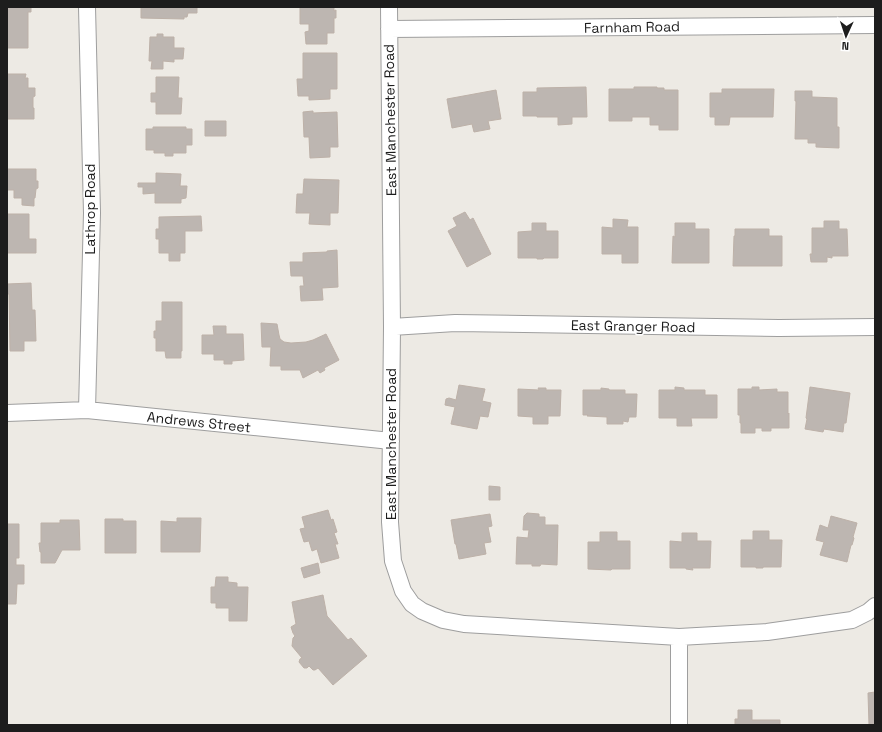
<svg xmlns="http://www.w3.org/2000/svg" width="882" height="732" font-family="'Space Grotesk',sans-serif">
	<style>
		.building { fill: #bdb6b1; stroke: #bdb1a8 }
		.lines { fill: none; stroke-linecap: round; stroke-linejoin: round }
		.street-casing { stroke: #9e9e9e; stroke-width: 18 }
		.street { stroke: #fff; stroke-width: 16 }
		.labels { text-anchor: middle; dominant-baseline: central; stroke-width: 3; stroke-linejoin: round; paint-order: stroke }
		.street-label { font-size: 14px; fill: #1d1d1d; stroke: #fff }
	</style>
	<rect width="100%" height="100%" fill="#edeae4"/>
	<path class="building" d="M 7,7 L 31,7 L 31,12 L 28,12 L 28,48 L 7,48 Z
		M 141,7 L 197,7 L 197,13 L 188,13 L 187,17 L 184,17 L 184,19 L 141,18 Z
		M 300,7 L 334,7 L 334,11 L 336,10 L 336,18 L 334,18 L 334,33 L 327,33 L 327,44 L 306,44 L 305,32 L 309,31 L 309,24 L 300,24 Z
		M 157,34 L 163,34 L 163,37 L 174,37 L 174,48 L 184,48 L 183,59 L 174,59 L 174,62 L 163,61 L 163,69 L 151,69 L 152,61 L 149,61 L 150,37 L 157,37 Z
		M 303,53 L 337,53 L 337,89 L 330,89 L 330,99 L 309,100 L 309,96 L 298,96 L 297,79 L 303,79 Z
		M 7,74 L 26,74 L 25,78 L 28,78 L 28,88 L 35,88 L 35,96 L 33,97 L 33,108 L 34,108 L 34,119 L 7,119 Z
		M 156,77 L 179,77 L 178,98 L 182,98 L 181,114 L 156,114 L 156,102 L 151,102 L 151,93 L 156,93 Z
		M 586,87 L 587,117 L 572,117 L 572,124 L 558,125 L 558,117 L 537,117 L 537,116 L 523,116 L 523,92 L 537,92 L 537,88 Z
		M 634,87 L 657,87 L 657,88 L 664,88 L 664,90 L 678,90 L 678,130 L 659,130 L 659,125 L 650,125 L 650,117 L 632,117 L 632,121 L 609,121 L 609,89 L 634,89 Z
		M 722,89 L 774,89 L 773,117 L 730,117 L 729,125 L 715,125 L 715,117 L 710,117 L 710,93 L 722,93 Z
		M 496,90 L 501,119 L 488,121 L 490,129 L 474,132 L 472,124 L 452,128 L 447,99 Z
		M 795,91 L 812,91 L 812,97 L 837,98 L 837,127 L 839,127 L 839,148 L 816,147 L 816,143 L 808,143 L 808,139 L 795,139 L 796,101 L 795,101 Z
		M 313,111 L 313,113 L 337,112 L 338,147 L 330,147 L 330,157 L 310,158 L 309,137 L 304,137 L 303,112 Z
		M 205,121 L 226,121 L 226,136 L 205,136 Z
		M 153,127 L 186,127 L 186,129 L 192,129 L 192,145 L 186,145 L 186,153 L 173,153 L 173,156 L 165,156 L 165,153 L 154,153 L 154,150 L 146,150 L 146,129 L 153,129 Z
		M 7,169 L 36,169 L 36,181 L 38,181 L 38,188 L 36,189 L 35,198 L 34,198 L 34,206 L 22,205 L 22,198 L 14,198 L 14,190 L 7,190 Z
		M 156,173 L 181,174 L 180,186 L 187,186 L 186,198 L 181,199 L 181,203 L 155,203 L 155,193 L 143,194 L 143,187 L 138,187 L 138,183 L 156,183 Z
		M 304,179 L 339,180 L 338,213 L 330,213 L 330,225 L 309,224 L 310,213 L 296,213 L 297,194 L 303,194 Z
		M 465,212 L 470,220 L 473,218 L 491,254 L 467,267 L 448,231 L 457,226 L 453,218 Z
		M 7,214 L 29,214 L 29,239 L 36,239 L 36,253 L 7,253 Z
		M 201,216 L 202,231 L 185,231 L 185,253 L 180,253 L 180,261 L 169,261 L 169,253 L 159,253 L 159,239 L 156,239 L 156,229 L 159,229 L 159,217 Z
		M 613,219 L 628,220 L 627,227 L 638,227 L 638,263 L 622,263 L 622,254 L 602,254 L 602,227 L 613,228 Z
		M 824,221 L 839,221 L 839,229 L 847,229 L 848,256 L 832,256 L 832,258 L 827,257 L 827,262 L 811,262 L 810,254 L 812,254 L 812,228 L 824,228 Z
		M 532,223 L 546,223 L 546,231 L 558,231 L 558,258 L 544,258 L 543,259 L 537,259 L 537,258 L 518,258 L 518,232 L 532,231 Z
		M 675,223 L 695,223 L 695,229 L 709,229 L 709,263 L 672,263 L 673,236 L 675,237 Z
		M 735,229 L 769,229 L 769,236 L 782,236 L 782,266 L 733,266 L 734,236 L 735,236 Z
		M 337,250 L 338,287 L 322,288 L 323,300 L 301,301 L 300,286 L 304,286 L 303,276 L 291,276 L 290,262 L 303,262 L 303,253 L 327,252 L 327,251 Z
		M 31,283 L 32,310 L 35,310 L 36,341 L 24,341 L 24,351 L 10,351 L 9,294 L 7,294 L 7,284 Z
		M 162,302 L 182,302 L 182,351 L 181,351 L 181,358 L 166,358 L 165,351 L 156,351 L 156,338 L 154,338 L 154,331 L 156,331 L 156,321 L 162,321 Z
		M 261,323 L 277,324 L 279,335 L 280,339 L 284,342 L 291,343 L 306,342 L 313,340 L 326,334 L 339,360 L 324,368 L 325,370 L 320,373 L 318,370 L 303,378 L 300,370 L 281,370 L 281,366 L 270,366 L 271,347 L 262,347 Z
		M 213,326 L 226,326 L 226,334 L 243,334 L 244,360 L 232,361 L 232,364 L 224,364 L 224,360 L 214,360 L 214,354 L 202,354 L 202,335 L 214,335 Z
		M 459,385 L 485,389 L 482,401 L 491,403 L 488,417 L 480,416 L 477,429 L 451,424 L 455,407 L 445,405 L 446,399 L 449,398 L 456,400 Z
		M 675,387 L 684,388 L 684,390 L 705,390 L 705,395 L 717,395 L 717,418 L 691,418 L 692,426 L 677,426 L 677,418 L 659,418 L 659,390 L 675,390 Z
		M 752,387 L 759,387 L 759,390 L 777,389 L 777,392 L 788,392 L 788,414 L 789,413 L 789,428 L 771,428 L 771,431 L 762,431 L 762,428 L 755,428 L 755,433 L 741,433 L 741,423 L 740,423 L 740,415 L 738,415 L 738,389 L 752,389 Z
		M 810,387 L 850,393 L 846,423 L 844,423 L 843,432 L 824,429 L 823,432 L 805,429 L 807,419 L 806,418 Z
		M 538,388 L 546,388 L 546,390 L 561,390 L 560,416 L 548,416 L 548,424 L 533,424 L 533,417 L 518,416 L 518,389 L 539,390 Z
		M 601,388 L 609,389 L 609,390 L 625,390 L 625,394 L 637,394 L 636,417 L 629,417 L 628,422 L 623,421 L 623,424 L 607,424 L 607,417 L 587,416 L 588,415 L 583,415 L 583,390 L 601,390 Z
		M 489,486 L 500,487 L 500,500 L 489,500 Z
		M 328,510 L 331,520 L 333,519 L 337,532 L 334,533 L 338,544 L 335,544 L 339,558 L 321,563 L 317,549 L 312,551 L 309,541 L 304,542 L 300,529 L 305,528 L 302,517 Z
		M 527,513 L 539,514 L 539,517 L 545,517 L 545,525 L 558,525 L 557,565 L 541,564 L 540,566 L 532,566 L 532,564 L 516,564 L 517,537 L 528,538 L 529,530 L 523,530 L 524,516 Z
		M 490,514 L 492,526 L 488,527 L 491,542 L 484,543 L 486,554 L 459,559 L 456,544 L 455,544 L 451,520 Z
		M 831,516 L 857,523 L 853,537 L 854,538 L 852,545 L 851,545 L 847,562 L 820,555 L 824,542 L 816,540 L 820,525 L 828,528 Z
		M 177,518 L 201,518 L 200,552 L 161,552 L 161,521 L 177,522 Z
		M 105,519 L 123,519 L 123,521 L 136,521 L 136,553 L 105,553 Z
		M 60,520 L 79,520 L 80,550 L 62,550 L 55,563 L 41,563 L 41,552 L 40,552 L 39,543 L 41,543 L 41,523 L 60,523 Z
		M 7,524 L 19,524 L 19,558 L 16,558 L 16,565 L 24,565 L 24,584 L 17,584 L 16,604 L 7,604 Z
		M 753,531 L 769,531 L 769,540 L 782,540 L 781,567 L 763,567 L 763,568 L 756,568 L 756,567 L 741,567 L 741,540 L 753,540 Z
		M 600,532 L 617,532 L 617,541 L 630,541 L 630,569 L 612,569 L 611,570 L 588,569 L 588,542 L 600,542 Z
		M 682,533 L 697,533 L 697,541 L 711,541 L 710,568 L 692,568 L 693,570 L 686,569 L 686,568 L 670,568 L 670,541 L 682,542 Z
		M 318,563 L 320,573 L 304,578 L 301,568 Z
		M 216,577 L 228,577 L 228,582 L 237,583 L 237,587 L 248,587 L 247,621 L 229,621 L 229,608 L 216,608 L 216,603 L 211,603 L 211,587 L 215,587 Z
		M 323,595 L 327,616 L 348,640 L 351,638 L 367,656 L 333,685 L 318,668 L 315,670 L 313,670 L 309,666 L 307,668 L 304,668 L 299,662 L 300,659 L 302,658 L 292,646 L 293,638 L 295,636 L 293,633 L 291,627 L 296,624 L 292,602 Z
		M 875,692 L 875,725 L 869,725 L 868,693 Z
		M 738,710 L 752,710 L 752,720 L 780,720 L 780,725 L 735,725 L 735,719 L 738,719 Z"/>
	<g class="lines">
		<defs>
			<path id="street" d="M 389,7 L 392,327 L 390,522 L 393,561 L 403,591 L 412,604 L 422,611 L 443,620 L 464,624 L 679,637 L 767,632 L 852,620 L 868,612 L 875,606
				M 389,29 L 875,25
				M 392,327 L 455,323 L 779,328 L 875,327
				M 87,410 L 92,213 L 87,7
				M 7,413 L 87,410 L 391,441
				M 679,725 L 679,637"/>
		</defs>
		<use href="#street" class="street-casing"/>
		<use href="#street" class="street"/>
	</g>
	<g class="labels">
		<g class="street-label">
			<text transform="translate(632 27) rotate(-1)">Farnham Road</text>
			<text transform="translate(390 120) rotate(-91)">East Manchester Road</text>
			<text transform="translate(90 209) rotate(-90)">Lathrop Road</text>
			<text transform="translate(633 326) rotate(1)">East Granger Road</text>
			<text transform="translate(199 422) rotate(6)">Andrews Street</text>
			<text transform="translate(391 444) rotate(-90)">East Manchester Road</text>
		</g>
	</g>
	<rect width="882" height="732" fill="none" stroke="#1d1d1d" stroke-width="16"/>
	<g transform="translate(846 36) rotate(183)" stroke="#ffffff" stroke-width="3" paint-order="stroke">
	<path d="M0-3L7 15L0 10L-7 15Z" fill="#1d1d1d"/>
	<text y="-6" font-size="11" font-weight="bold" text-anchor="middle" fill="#1d1d1d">N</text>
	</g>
</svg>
